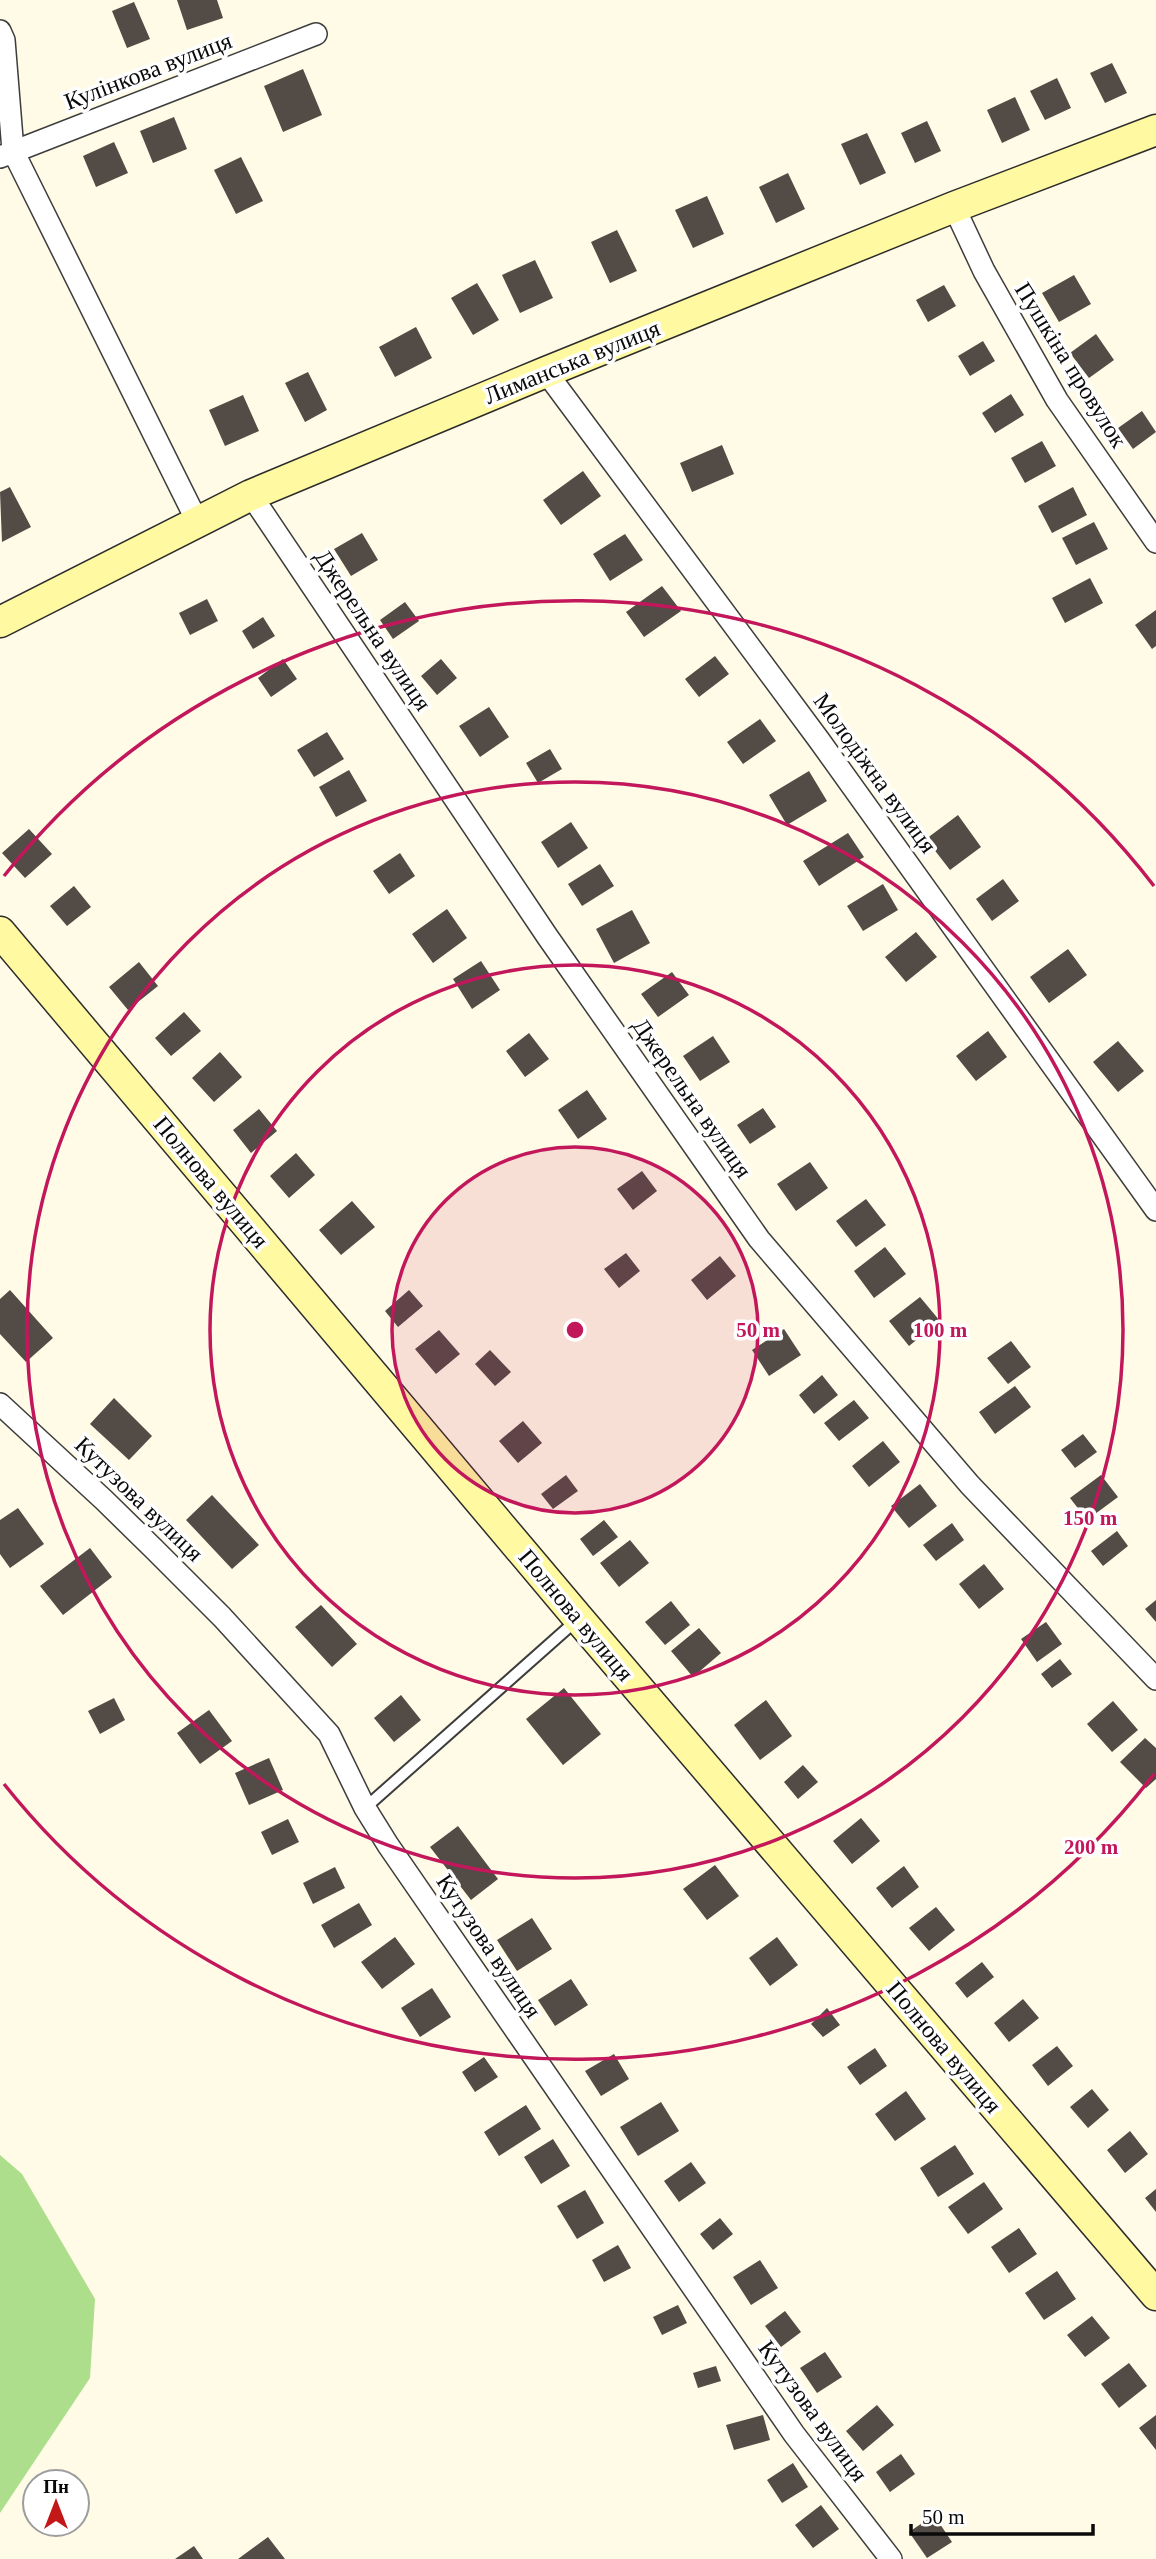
<svg xmlns="http://www.w3.org/2000/svg" width="1156" height="2559" font-family="Georgia,serif">
	<style>
		.forest { fill: #adde8c }
		.building { fill: #534b45 }
		.lines { fill: none; stroke-linecap: round; stroke-linejoin: round }
		.lane-casing { stroke: #3d3d3d; stroke-width: 14 }
		.street-casing { stroke: #3d3d3d; stroke-width: 24 }
		.secondary-casing { stroke: #2c2c2c; stroke-width: 33 }
		.lane { stroke: #fff; stroke-width: 10 }
		.street { stroke: #fff; stroke-width: 21 }
		.secondary { stroke: #fff9a1; stroke-width: 30 }
		.ring { fill: none; stroke: #c2185b; stroke-width: 3.5 }
		.labels { text-anchor: middle; dominant-baseline: central; stroke-width: 7; stroke-linejoin: round; paint-order: stroke }
		.street-label { font-size: 24px; fill: #0a0a0a; stroke: #fff }
		.centre { fill: #c2185b; stroke: #fff; stroke-width: 3.5 }
		.ring-label { font-size: 21px; text-anchor: middle; font-weight: bold; fill: #c2185b; stroke: #fff; stroke-width: 7; stroke-linejoin: round; paint-order: stroke }
	</style>
	<rect width="100%" height="100%" fill="#fffbe6"/>
	<path class="forest" d="M 0,2155 L 22,2174 L 95,2299 L 90,2378 L 0,2513 Z"/>
	<path class="building" d="M 177,0 L 217,0 L 223,18 L 187,30 Z
		M 134,2 L 150,39 L 127,48 L 112,11 Z
		M 1112,63 L 1127,93 L 1105,103 L 1090,73 Z
		M 303,69 L 322,115 L 283,132 L 264,86 Z
		M 1057,78 L 1071,108 L 1045,120 L 1030,91 Z
		M 1015,97 L 1030,130 L 1002,143 L 987,110 Z
		M 174,117 L 187,149 L 153,163 L 140,131 Z
		M 927,121 L 941,151 L 915,163 L 901,133 Z
		M 867,133 L 886,173 L 860,185 L 841,144 Z
		M 114,142 L 128,173 L 96,187 L 83,156 Z
		M 241,157 L 263,201 L 236,214 L 214,170 Z
		M 788,173 L 805,209 L 776,223 L 759,187 Z
		M 707,196 L 724,234 L 693,248 L 675,210 Z
		M 617,230 L 637,271 L 610,283 L 591,242 Z
		M 535,260 L 553,298 L 520,313 L 502,275 Z
		M 1074,275 L 1091,304 L 1059,322 L 1042,293 Z
		M 477,283 L 499,320 L 473,335 L 451,298 Z
		M 944,285 L 956,306 L 928,322 L 916,300 Z
		M 416,327 L 432,358 L 395,377 L 379,347 Z
		M 1096,334 L 1114,360 L 1089,378 L 1070,353 Z
		M 983,341 L 995,361 L 970,376 L 958,356 Z
		M 308,372 L 327,410 L 305,422 L 285,383 Z
		M 1011,394 L 1024,415 L 995,433 L 982,413 Z
		M 243,395 L 259,431 L 225,446 L 209,410 Z
		M 1142,411 L 1156,432 L 1133,449 L 1118,428 Z
		M 1042,441 L 1056,466 L 1025,483 L 1011,458 Z
		M 722,445 L 734,474 L 692,492 L 680,463 Z
		M 583,471 L 601,496 L 561,525 L 543,500 Z
		M 10,487 L 31,527 L 2,542 L 0,492 Z
		M 1073,487 L 1087,515 L 1052,533 L 1038,506 Z
		M 1094,522 L 1108,549 L 1076,565 L 1062,538 Z
		M 362,533 L 378,560 L 351,576 L 334,549 Z
		M 625,534 L 643,560 L 610,581 L 593,554 Z
		M 1090,578 L 1103,603 L 1065,623 L 1052,598 Z
		M 662,586 L 681,611 L 644,637 L 626,612 Z
		M 207,599 L 218,621 L 190,635 L 179,613 Z
		M 405,602 L 419,621 L 393,639 L 380,620 Z
		M 1156,610 L 1156,646 L 1152,649 L 1135,625 Z
		M 263,617 L 275,636 L 253,649 L 242,631 Z
		M 715,656 L 729,674 L 699,697 L 685,679 Z
		M 283,659 L 297,679 L 271,697 L 258,678 Z
		M 441,659 L 457,678 L 437,695 L 421,676 Z
		M 489,707 L 509,737 L 480,757 L 459,726 Z
		M 760,719 L 776,741 L 743,764 L 727,742 Z
		M 327,732 L 344,759 L 314,777 L 297,750 Z
		M 550,749 L 562,769 L 538,783 L 526,763 Z
		M 349,770 L 367,801 L 336,817 L 319,787 Z
		M 809,771 L 827,801 L 787,825 L 769,795 Z
		M 958,815 L 981,847 L 950,870 L 926,839 Z
		M 571,822 L 588,848 L 558,868 L 541,842 Z
		M 29,829 L 52,854 L 25,878 L 2,853 Z
		M 848,833 L 864,857 L 819,886 L 803,861 Z
		M 400,853 L 415,876 L 389,894 L 373,871 Z
		M 600,864 L 614,886 L 582,906 L 568,884 Z
		M 1003,879 L 1019,901 L 992,921 L 976,899 Z
		M 883,884 L 898,910 L 863,931 L 847,906 Z
		M 74,886 L 91,907 L 67,926 L 50,906 Z
		M 447,909 L 467,938 L 433,963 L 412,934 Z
		M 632,910 L 650,943 L 614,963 L 596,929 Z
		M 916,932 L 937,957 L 906,982 L 885,957 Z
		M 1068,949 L 1087,975 L 1049,1003 L 1030,977 Z
		M 481,961 L 500,990 L 472,1009 L 453,979 Z
		M 139,962 L 158,986 L 128,1010 L 109,987 Z
		M 672,972 L 689,995 L 658,1017 L 641,994 Z
		M 184,1012 L 201,1031 L 171,1056 L 155,1038 Z
		M 988,1031 L 1007,1057 L 976,1081 L 956,1056 Z
		M 529,1033 L 549,1059 L 525,1077 L 506,1051 Z
		M 713,1036 L 730,1062 L 700,1081 L 683,1056 Z
		M 1118,1041 L 1144,1071 L 1118,1092 L 1093,1062 Z
		M 220,1052 L 242,1077 L 214,1102 L 192,1078 Z
		M 587,1090 L 607,1119 L 578,1139 L 558,1110 Z
		M 763,1108 L 776,1127 L 750,1144 L 737,1125 Z
		M 259,1109 L 277,1131 L 251,1153 L 233,1130 Z
		M 296,1153 L 315,1175 L 289,1198 L 270,1176 Z
		M 810,1162 L 828,1188 L 796,1211 L 777,1184 Z
		M 642,1171 L 657,1191 L 633,1210 L 617,1189 Z
		M 866,1199 L 886,1225 L 856,1247 L 836,1221 Z
		M 352,1201 L 375,1227 L 341,1255 L 319,1230 Z
		M 885,1247 L 906,1274 L 874,1298 L 854,1271 Z
		M 626,1253 L 640,1271 L 619,1288 L 604,1269 Z
		M 720,1256 L 736,1276 L 707,1300 L 691,1280 Z
		M 10,1290 L 53,1338 L 26,1362 L 0,1334 L 0,1299 Z
		M 409,1290 L 423,1306 L 398,1327 L 385,1311 Z
		M 920,1297 L 940,1321 L 909,1346 L 889,1321 Z
		M 784,1329 L 801,1355 L 769,1376 L 752,1350 Z
		M 439,1330 L 460,1354 L 436,1374 L 415,1349 Z
		M 1011,1341 L 1031,1367 L 1008,1384 L 987,1358 Z
		M 490,1350 L 511,1372 L 495,1386 L 475,1364 Z
		M 822,1375 L 838,1395 L 814,1414 L 799,1395 Z
		M 1015,1386 L 1031,1407 L 995,1434 L 979,1412 Z
		M 114,1398 L 152,1436 L 129,1460 L 90,1424 Z
		M 854,1400 L 869,1418 L 839,1441 L 824,1423 Z
		M 523,1421 L 542,1443 L 518,1463 L 499,1441 Z
		M 1083,1434 L 1097,1452 L 1075,1468 L 1061,1450 Z
		M 883,1441 L 900,1462 L 869,1487 L 852,1466 Z
		M 566,1475 L 578,1491 L 553,1509 L 541,1494 Z
		M 1101,1475 L 1118,1497 L 1087,1520 L 1070,1498 Z
		M 920,1484 L 937,1506 L 909,1528 L 891,1506 Z
		M 212,1495 L 259,1545 L 232,1569 L 186,1520 Z
		M 18,1508 L 44,1544 L 10,1568 L 0,1554 L 0,1520 Z
		M 604,1520 L 618,1537 L 593,1556 L 580,1539 Z
		M 952,1523 L 964,1540 L 936,1561 L 923,1545 Z
		M 1117,1531 L 1128,1546 L 1103,1566 L 1091,1551 Z
		M 630,1540 L 649,1563 L 619,1587 L 600,1563 Z
		M 90,1548 L 112,1577 L 63,1615 L 40,1586 Z
		M 984,1564 L 1004,1589 L 979,1609 L 959,1584 Z
		M 1156,1600 L 1156,1622 L 1145,1609 Z
		M 671,1601 L 690,1625 L 665,1645 L 645,1622 Z
		M 321,1605 L 357,1644 L 332,1667 L 295,1627 Z
		M 1046,1622 L 1062,1644 L 1037,1662 L 1021,1639 Z
		M 699,1628 L 721,1653 L 693,1677 L 671,1651 Z
		M 1060,1659 L 1072,1674 L 1052,1688 L 1041,1674 Z
		M 564,1688 L 601,1734 L 563,1765 L 526,1719 Z
		M 401,1695 L 421,1720 L 394,1742 L 374,1718 Z
		M 114,1698 L 125,1720 L 100,1734 L 88,1711 Z
		M 766,1700 L 792,1736 L 760,1760 L 734,1725 Z
		M 1113,1701 L 1138,1730 L 1112,1752 L 1087,1724 Z
		M 209,1710 L 232,1741 L 200,1764 L 177,1733 Z
		M 1145,1738 L 1156,1748 L 1156,1779 L 1146,1788 L 1120,1762 Z
		M 269,1758 L 283,1790 L 249,1805 L 235,1773 Z
		M 803,1765 L 818,1782 L 798,1799 L 784,1782 Z
		M 861,1818 L 880,1841 L 852,1864 L 833,1841 Z
		M 288,1819 L 299,1842 L 272,1855 L 261,1832 Z
		M 458,1826 L 498,1879 L 471,1900 L 430,1847 Z
		M 715,1865 L 739,1896 L 707,1920 L 683,1889 Z
		M 904,1866 L 919,1887 L 892,1908 L 876,1888 Z
		M 335,1867 L 345,1888 L 313,1904 L 303,1883 Z
		M 359,1903 L 372,1925 L 334,1948 L 321,1925 Z
		M 936,1907 L 955,1930 L 929,1951 L 909,1928 Z
		M 532,1918 L 552,1949 L 517,1971 L 497,1940 Z
		M 395,1937 L 415,1964 L 382,1989 L 361,1962 Z
		M 777,1937 L 798,1965 L 770,1986 L 749,1958 Z
		M 982,1962 L 994,1977 L 967,1998 L 955,1983 Z
		M 571,1979 L 588,2005 L 555,2026 L 538,2000 Z
		M 432,1988 L 451,2017 L 420,2037 L 401,2008 Z
		M 1023,1999 L 1039,2018 L 1009,2042 L 994,2023 Z
		M 827,2008 L 840,2025 L 823,2037 L 811,2024 Z
		M 1057,2046 L 1073,2066 L 1048,2086 L 1032,2065 Z
		M 875,2048 L 887,2066 L 860,2085 L 847,2067 Z
		M 614,2054 L 629,2079 L 601,2096 L 585,2071 Z
		M 484,2057 L 498,2077 L 475,2092 L 462,2072 Z
		M 1092,2089 L 1109,2110 L 1088,2128 L 1070,2107 Z
		M 906,2091 L 926,2119 L 895,2141 L 875,2114 Z
		M 661,2102 L 679,2131 L 638,2156 L 620,2127 Z
		M 526,2105 L 541,2129 L 499,2156 L 484,2132 Z
		M 1130,2131 L 1148,2154 L 1125,2173 L 1107,2150 Z
		M 553,2139 L 570,2166 L 541,2184 L 524,2157 Z
		M 955,2145 L 974,2174 L 938,2197 L 920,2168 Z
		M 691,2162 L 706,2183 L 679,2202 L 664,2181 Z
		M 984,2182 L 1003,2209 L 968,2234 L 948,2207 Z
		M 1156,2189 L 1156,2212 L 1145,2198 Z
		M 585,2190 L 604,2223 L 577,2239 L 557,2206 Z
		M 720,2218 L 733,2234 L 713,2250 L 700,2234 Z
		M 1019,2228 L 1037,2254 L 1009,2273 L 991,2247 Z
		M 618,2245 L 631,2268 L 604,2282 L 592,2260 Z
		M 760,2260 L 778,2288 L 751,2305 L 733,2277 Z
		M 1057,2271 L 1076,2299 L 1044,2320 L 1025,2293 Z
		M 678,2305 L 687,2323 L 662,2335 L 653,2317 Z
		M 785,2311 L 801,2332 L 781,2347 L 765,2326 Z
		M 1092,2316 L 1110,2338 L 1085,2357 L 1067,2335 Z
		M 825,2352 L 842,2377 L 817,2393 L 800,2368 Z
		M 1129,2363 L 1147,2386 L 1119,2408 L 1101,2384 Z
		M 716,2366 L 721,2381 L 698,2388 L 693,2373 Z
		M 877,2405 L 894,2425 L 863,2451 L 846,2431 Z
		M 763,2415 L 770,2440 L 734,2450 L 726,2425 Z
		M 1156,2415 L 1156,2450 L 1139,2428 Z
		M 901,2454 L 915,2474 L 890,2492 L 876,2472 Z
		M 793,2463 L 808,2487 L 782,2503 L 767,2480 Z
		M 821,2505 L 839,2529 L 813,2548 L 795,2525 Z
		M 934,2515 L 952,2542 L 927,2558 L 909,2532 Z
		M 268,2537 L 285,2559 L 238,2559 Z
		M 194,2546 L 203,2559 L 175,2559 Z"/>
	<g class="lines">
		<defs>
			<path id="lane" d="M 365,1808 L 578,1619"/>
			<path id="street" d="M 0,31 L 4,40 L 13,151 L 197,521
				M 0,157 L 316,34
				M 954,207 L 984,271 L 1057,400 L 1156,542
				M 546,372 L 819,740 L 1156,1210
				M 251,495 L 547,936 L 759,1239 L 970,1485 L 1156,1679
				M 0,1404 L 104,1500 L 154,1549 L 222,1617 L 329,1734 L 365,1808 L 388,1845 L 794,2434 L 891,2559"/>
			<path id="secondary" d="M 0,622 L 251,495 L 546,372 L 954,207 L 1156,130
				M 0,932 L 579,1619 L 1156,2295"/>
		</defs>
		<use href="#lane" class="lane-casing"/>
		<use href="#street" class="street-casing"/>
		<use href="#secondary" class="secondary-casing"/>
		<use href="#lane" class="lane"/>
		<use href="#street" class="street"/>
		<use href="#secondary" class="secondary"/>
	</g>
	<circle cx="575" cy="1330" r="183" fill="#c2185b" fill-opacity=".12"/>
	<g class="ring">
		<circle cx="575" cy="1330" r="183"/>
		<circle cx="575" cy="1330" r="365"/>
		<circle cx="575" cy="1330" r="548"/>
		<path d="M1154 1774A730 730 0 0 1 4 1784M4 876A730 730 0 0 1 1154 886"/>
	</g>
	<g class="labels">
		<g class="street-label">
			<text transform="translate(148 71) rotate(-21)">Кулінкова вулиця</text>
			<text transform="translate(572 362) rotate(-22)">Лиманська вулиця</text>
			<text transform="translate(1071 365) rotate(58)">Пушкіна провулок</text>
			<text transform="translate(373 630) rotate(56)">Джерельна вулиця</text>
			<text transform="translate(875 773) rotate(54)">Молодіжна вулиця</text>
			<text transform="translate(692 1098) rotate(55)">Джерельна вулиця</text>
			<text transform="translate(211 1182) rotate(50)">Полнова вулиця</text>
			<text transform="translate(139 1499) rotate(44)">Кутузова вулиця</text>
			<text transform="translate(576 1615) rotate(50)">Полнова вулиця</text>
			<text transform="translate(489 1946) rotate(56)">Кутузова вулиця</text>
			<text transform="translate(944 2047) rotate(50)">Полнова вулиця</text>
			<text transform="translate(813 2411) rotate(54)">Кутузова вулиця</text>
		</g>
	</g>
	<circle cx="575" cy="1330" r="10" class="centre"/>
	<g class="ring-label">
		<text x="758" y="1337">50 m</text>
		<text x="940" y="1337">100 m</text>
		<text x="1090" y="1525">150 m</text>
		<text x="1091" y="1854">200 m</text>
	</g>
	<g transform="translate(56 2503)"><circle r="33" fill="#ffffff" stroke="#9d9d9d" stroke-width="2"/>
	<path d="M0-5L12 26L0 18L-12 26Z" fill="#c31818"/>
	<text y="-10" font-size="19" font-weight="bold" text-anchor="middle" fill="#0a0a0a">Пн</text>
	</g>
	<path d="M911 2524v10h182v-10" fill="none" stroke="#0a0a0a" stroke-width="3.5"/>
	<text x="922" y="2524" font-size="21" fill="#0a0a0a" stroke="#ffffff" stroke-width="5" paint-order="stroke">50 m</text>
</svg>
